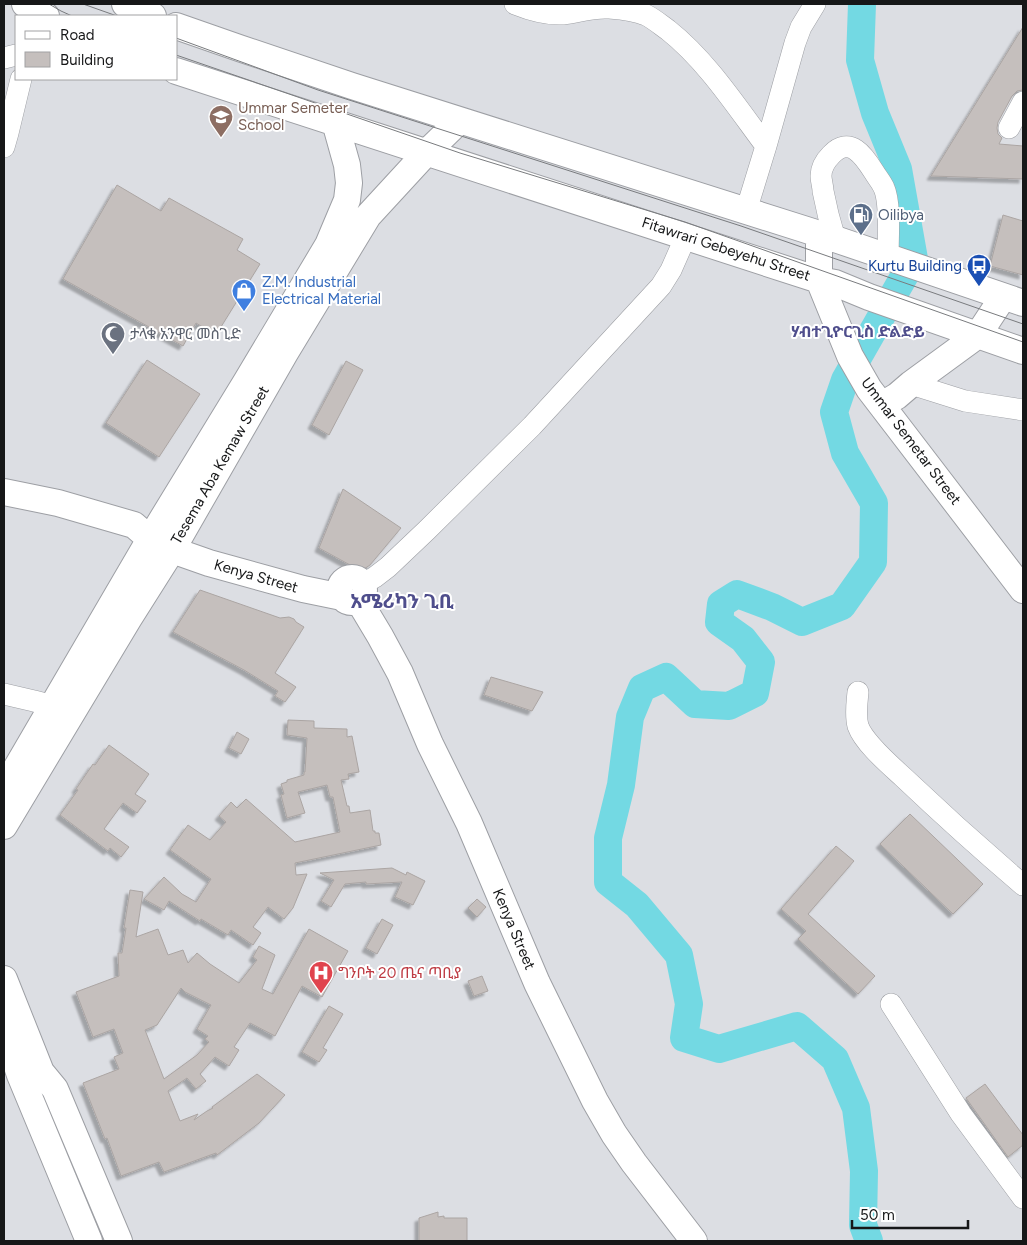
<svg xmlns="http://www.w3.org/2000/svg" width="1027" height="1245" font-family="Figtree,'Noto Sans Ethiopic',sans-serif">
	<style>
		.lines { fill: none; stroke-linecap: round; stroke-linejoin: round }
		.river { stroke: #73d9e3; stroke-width: 28 }
		.building { fill: #c5bfbd; stroke: #aba5a3; fill-rule: evenodd; filter: url(#shadow) }
		.minor-casing { stroke: #9d9fa4; stroke-width: 22 }
		.major-casing { stroke: #9d9fa4; stroke-width: 28 }
		.minor { stroke: #fff; stroke-width: 21 }
		.major { stroke: #fff; stroke-width: 26 }
		.tram { stroke: #797b7e; stroke-width: 1 }
		.labels { text-anchor: middle; dominant-baseline: central; stroke-width: 4; stroke-linejoin: round; paint-order: stroke }
		.education-label { font-size: 15px; fill: #785e54; stroke: #fff; text-anchor: start }
		.service-label { font-size: 15px; fill: #4e5e75; stroke: #fff; text-anchor: start }
		.street-label { font-size: 15px; fill: #161718; stroke: #fff }
		.transit-label { font-size: 15px; fill: #164399; stroke: #fff; text-anchor: end }
		.shop-label { font-size: 15px; fill: #366cbe; stroke: #fff; text-anchor: start }
		.worship-label { font-size: 15px; fill: #5b616d; stroke: #fff; text-anchor: start }
		.health-label { font-size: 15px; fill: #be3a42; stroke: #fff; text-anchor: start }
		.neighbourhood-label { font-size: 16px; font-weight: bold; fill: #4f4e8c; stroke: #fff }
		.district-label { font-size: 20px; font-weight: bold; fill: #4f4e8c; stroke: #fff }
	</style>
	<defs>
		<filter id="shadow"><feDropShadow dx="-4" dy="4" stdDeviation="1" flood-color="#0004"/></filter>
	</defs>
	<rect width="100%" height="100%" fill="#dcdee3"/>
	<g class="lines">
		<path class="river" d="M 862,4 L 860,60 L 875,113 L 898,169 L 914,259 L 845,380 L 834,412 L 845,453 L 874,503 L 873,562 L 842,606 L 802,622 L 772,607 L 737,594 L 721,604 L 719,622 L 743,639 L 761,662 L 755,693 L 729,706 L 695,704 L 666,677 L 642,688 L 630,717 L 621,785 L 608,838 L 608,882 L 637,905 L 679,955 L 689,1004 L 684,1038 L 719,1049 L 797,1026 L 835,1059 L 856,1108 L 864,1171 L 863,1225 L 869,1241"/>
	</g>
	<path class="building" d="M 1023,27 L 1023,90 L 1017,91 L 1012,96 L 998,122 L 997,128 L 998,134 L 1002,138 L 999,144 L 1023,146 L 1023,179 L 931,176 Z
		M 117,185 L 161,211 L 169,198 L 243,239 L 237,250 L 260,264 L 216,335 L 196,323 L 183,346 L 63,279 Z
		M 1003,215 L 1023,221 L 1023,275 L 990,266 Z
		M 147,360 L 200,394 L 159,457 L 106,423 Z
		M 346,361 L 363,370 L 329,435 L 312,425 Z
		M 343,489 L 401,528 L 370,565 L 361,571 L 319,548 Z
		M 200,590 L 280,618 L 289,617 L 294,619 L 296,622 L 304,627 L 275,673 L 296,687 L 285,702 L 275,696 L 278,691 L 244,670 L 173,632 Z
		M 491,677 L 543,692 L 532,711 L 484,695 Z
		M 288,720 L 314,721 L 314,728 L 347,729 L 347,737 L 352,736 L 359,772 L 348,774 L 349,779 L 341,780 L 347,806 L 349,806 L 350,813 L 370,810 L 373,831 L 375,831 L 375,833 L 379,833 L 381,845 L 295,863 L 296,875 L 307,874 L 293,908 L 284,919 L 268,907 L 253,927 L 261,933 L 253,945 L 231,930 L 228,935 L 201,919 L 200,921 L 169,901 L 164,910 L 144,899 L 164,877 L 182,894 L 196,902 L 211,879 L 170,850 L 188,825 L 210,840 L 226,822 L 219,816 L 231,802 L 237,808 L 246,799 L 295,842 L 340,832 L 333,797 L 330,797 L 327,785 L 298,792 L 305,813 L 287,818 L 281,795 L 284,794 L 281,784 L 287,782 L 287,780 L 304,775 L 304,772 L 305,772 L 307,738 L 287,735 Z
		M 237,732 L 249,739 L 241,754 L 229,748 Z
		M 109,745 L 149,774 L 135,794 L 146,801 L 137,813 L 123,803 L 104,829 L 129,847 L 121,857 L 110,848 L 108,851 L 60,815 L 78,790 L 76,789 L 93,764 L 95,765 Z
		M 910,814 L 983,884 L 953,914 L 880,844 Z
		M 836,846 L 854,861 L 808,914 L 875,976 L 858,994 L 798,939 L 806,931 L 781,909 Z
		M 392,868 L 406,875 L 407,872 L 425,881 L 413,905 L 395,897 L 402,882 L 366,884 L 366,882 L 345,884 L 331,907 L 321,901 L 334,880 L 320,873 Z
		M 130,890 L 143,892 L 136,937 L 158,929 L 168,955 L 183,950 L 188,963 L 197,953 L 210,964 L 239,983 L 257,960 L 253,957 L 259,946 L 275,955 L 262,989 L 273,994 L 309,929 L 348,951 L 322,997 L 302,986 L 275,1036 L 250,1023 L 234,1047 L 239,1050 L 229,1066 L 215,1057 L 200,1074 L 206,1081 L 196,1089 L 187,1078 L 168,1091 L 180,1121 L 198,1114 L 194,1120 L 207,1111 L 213,1108 L 212,1107 L 257,1074 L 285,1095 L 259,1123 L 217,1155 L 216,1153 L 164,1172 L 159,1162 L 121,1176 L 107,1138 L 105,1139 L 83,1083 L 119,1069 L 114,1057 L 123,1053 L 114,1029 L 93,1037 L 76,992 L 119,976 L 118,953 L 122,953 L 126,928 L 124,928 ZM 181,988 L 185,992 L 211,1005 L 197,1029 L 208,1036 L 205,1039 L 209,1042 L 197,1055 L 164,1079 L 145,1030 L 157,1025 Z
		M 477,899 L 486,907 L 477,917 L 468,908 Z
		M 382,919 L 393,925 L 377,954 L 366,948 Z
		M 482,976 L 488,991 L 474,996 L 468,981 Z
		M 329,1006 L 343,1014 L 323,1048 L 327,1050 L 319,1062 L 302,1052 Z
		M 985,1084 L 1023,1135 L 1023,1145 L 1008,1157 L 966,1098 Z
		M 438,1212 L 438,1217 L 444,1216 L 444,1218 L 467,1218 L 467,1241 L 419,1241 L 419,1218 Z"/>
	<g class="lines">
		<defs>
			<path id="minor" d="M 515,4 C 530,10 547,15 563,14 C 578,12 594,7 608,8 C 620,9 634,10 646,15 C 654,19 661,25 668,30 C 707,61 736,106 766,146
				M 4,58 L 16,55
				M 1009,128 L 1023,102
				M 4,147 L 8,133 L 21,79
				M 746,211 L 766,146 L 795,43 L 801,27 L 815,4
				M 835,239 C 830,223 826,207 823,191 C 823,186 821,181 821,176 C 821,168 825,161 831,155 C 850,135 864,156 874,172 C 877,177 882,183 884,188 C 891,204 888,239 888,257
				M 911,384 L 965,401 L 1023,410
				M 363,584 L 375,577 L 388,567 L 427,530 L 532,426 L 661,286 L 671,270 L 686,236
				M 858,692 C 857,703 855,715 858,726 C 864,743 890,765 903,777 C 942,814 982,850 1023,885
				M 4,694 L 34,701 L 53,706 L 66,714
				M 891,1004 L 961,1114 L 1023,1198"/>
			<path id="major" d="M 25,4 L 46,16
				M 125,4 L 153,16
				M 176,26 L 239,48 L 352,86 L 835,239 L 1023,303
				M 176,71 L 819,280 L 835,283 L 869,297 L 1023,351
				M 819,235 L 819,280 L 850,356 L 869,389 L 1023,590
				M 882,405 L 897,396 L 911,384 L 978,335 L 1003,297
				M 4,492 L 58,503 L 134,525 L 150,539 L 172,550 L 209,563 L 303,589 L 342,597
				M340 590a12 12 0 1 1 24 0a12 12 0 1 1-24 0Z
				M 359,601 L 380,636 L 400,673 L 430,744 L 469,823 L 537,983 L 595,1101 L 614,1134 L 634,1163 L 694,1241
				M 4,789 L 150,539 L 246,382 L 328,245 L 347,200 L 349,183 L 347,165 L 335,122
				M 4,826 L 129,618 L 172,550 L 285,353 L 368,216 L 426,153 L 459,121
				M 4,979 L 41,1072 L 55,1089 L 119,1241
				M 4,1028 L 20,1075 L 89,1241"/>
		</defs>
		<use href="#minor" class="minor-casing"/>
		<use href="#major" class="major-casing"/>
		<use href="#minor" class="minor"/>
		<use href="#major" class="major"/>
		<path class="tram" d="M 49,4 L 61,11 L 72,16
			M 83,4 L 117,16
			M 176,38 L 318,90 L 741,226 L 1023,324
			M 176,55 L 460,153 L 685,222 L 1023,342"/>
	</g>
	<defs>
		<symbol id="school-pin" viewBox="-11 -11 22 30"><path d="M0 17L-7.5 6A9.5 9.5 0 1 1 7.5 6Z" fill="#8d6e63" stroke="#fff"/><path d="M0-5L7-2L0 1L-7-2ZM-4 1L0 2.5L4 1V4Q0 6-4 4Z" fill="#fff"/></symbol>
		<symbol id="fuel-pin" viewBox="-11 -11 22 30"><path d="M0 17L-7.5 6A9.5 9.5 0 1 1 7.5 6Z" fill="#5c6f8a" stroke="#fff"/><path d="M-5.5-6h7V0h2V4h1.3V-2.5L3-4.5l.8-.8L6-3V5H2.5V1h-1V6h-7ZM-4.2-4.7v3.2H.2V-4.7Z" fill="#fff"/></symbol>
		<symbol id="bus-pin" viewBox="-11 -11 22 30"><path d="M0 17L-7.5 6A9.5 9.5 0 1 1 7.5 6Z" fill="#1a4fb4" stroke="#fff"/><path d="M-5-6H5V4H4V6H2V4H-2V6H-4V4H-5ZM-3.5-4V0h7V-4ZM-3.5 1.2v1.5H-2V1.2ZM2 1.2v1.5H3.5V1.2Z" fill="#fff"/></symbol>
		<symbol id="shop-pin" viewBox="-11 -11 22 30"><path d="M0 17L-7.5 6A9.5 9.5 0 1 1 7.5 6Z" fill="#3f7fe0" stroke="#fff"/><path d="M-5-2.5h2.3a2.7 3.5 0 0 1 5.4 0H5L5.5 6h-11ZM-1.5-2.5h3a1.5 2.3 0 0 0-3 0Z" fill="#fff"/></symbol>
		<symbol id="mosque-pin" viewBox="-11 -11 22 30"><path d="M0 17L-7.5 6A9.5 9.5 0 1 1 7.5 6Z" fill="#6b7280" stroke="#fff"/><path d="M3.5-4.9A6 6 0 1 0 3.5 4.9A5 5 0 1 1 3.5-4.9Z" fill="#fff"/></symbol>
		<symbol id="hospital-pin" viewBox="-11 -11 22 30"><path d="M0 17L-7.5 6A9.5 9.5 0 1 1 7.5 6Z" fill="#e0444e" stroke="#fff"/><path d="M-5-5h3v3.5h4V-5h3V5h-3V1.5h-4V5h-3Z" fill="#fff"/></symbol>
	</defs>
	<g fill-rule="evenodd">
		<use href="#school-pin" x="207" y="103" width="28" height="38"/>
		<use href="#fuel-pin" x="847" y="201" width="28" height="38"/>
		<use href="#bus-pin" x="965" y="252" width="28" height="38"/>
		<use href="#shop-pin" x="230" y="277" width="28" height="38"/>
		<use href="#mosque-pin" x="99" y="320" width="28" height="38"/>
		<use href="#hospital-pin" x="307" y="959" width="28" height="38"/>
	</g>
	<g class="labels">
		<g class="education-label">
			<text x="238" y="108">Ummar Semeter<tspan x="238" dy="17">School</tspan></text>
		</g>
		<g class="service-label">
			<text x="878" y="215">Oilibya</text>
		</g>
		<g class="street-label">
			<text transform="translate(726 249) rotate(18)">Fitawrari Gebeyehu Street</text>
			<text transform="translate(911 441) rotate(53)">Ummar Semetar Street</text>
			<text transform="translate(220 465) rotate(-60)">Tesema Aba Kemaw Street</text>
			<text transform="translate(256 576) rotate(16)">Kenya Street</text>
			<text transform="translate(514 929) rotate(67)">Kenya Street</text>
		</g>
		<g class="transit-label">
			<text x="962" y="266">Kurtu Building</text>
		</g>
		<g class="shop-label">
			<text x="262" y="282">Z.M. Industrial<tspan x="262" dy="17">Electrical Material</tspan></text>
		</g>
		<g class="worship-label">
			<text x="130" y="334">ታላቁ አንዋር መስጊድ</text>
		</g>
		<g class="health-label">
			<text x="338" y="973">ግንቦት 20 ጤና ጣቢያ</text>
		</g>
		<g class="neighbourhood-label">
			<text x="858" y="331">ሃብተጊዮርጊስ ድልድይ</text>
		</g>
		<g class="district-label">
			<text x="402" y="601">አሜሪካን ጊቢ</text>
		</g>
	</g>
	<rect width="1027" height="1245" fill="none" stroke="#161718" stroke-width="10"/>
	<rect x="15" y="15" width="162" height="65" fill="#ffffff" stroke="#a2a2a3"/>
	<rect x="25" y="31" width="25" height="8" fill="#ffffff" stroke="#a2a2a3"/>
	<text x="60" y="40" font-size="15" fill="#161718">Road</text>
	<rect x="25" y="52" width="25" height="15" fill="#c5bfbd" stroke="#a2a2a3"/>
	<text x="60" y="65" font-size="15" fill="#161718">Building</text>
	<path d="M852 1220v8h116v-8" fill="none" stroke="#161718" stroke-width="2.5"/>
	<text x="860" y="1220" font-size="15" fill="#161718" stroke="#ffffff" stroke-width="4" paint-order="stroke">50 m</text>
</svg>
